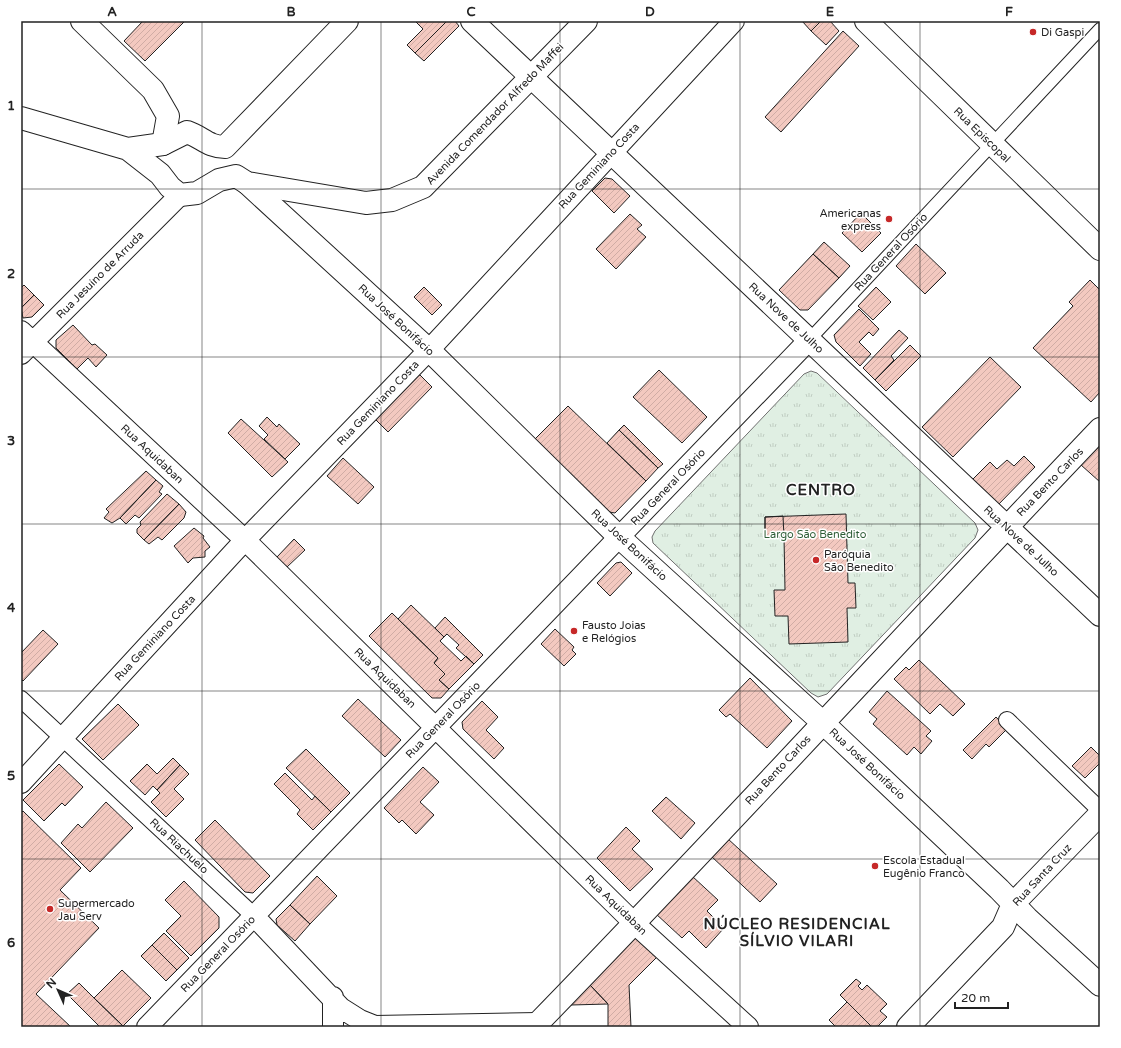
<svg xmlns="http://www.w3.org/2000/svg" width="1121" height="1048" font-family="'Varela Round',sans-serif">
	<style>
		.grass { fill: url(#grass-tufts); stroke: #6f6f6f }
		.building { fill: url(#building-hatch); stroke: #222 }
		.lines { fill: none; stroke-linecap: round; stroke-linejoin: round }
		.pedestrian-casing { stroke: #222; stroke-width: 14 }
		.minor-casing { stroke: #222; stroke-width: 18 }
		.tertiary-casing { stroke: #222; stroke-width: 22 }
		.secondary-casing { stroke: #222; stroke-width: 24 }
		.primary-casing { stroke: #222; stroke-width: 24 }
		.pedestrian { stroke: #fff; stroke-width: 12 }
		.minor { stroke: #fff; stroke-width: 16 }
		.tertiary { stroke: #fff; stroke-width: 20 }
		.secondary { stroke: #fff; stroke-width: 22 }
		.primary { stroke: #fff; stroke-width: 22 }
		.grid { fill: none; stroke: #222; stroke-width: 1; stroke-opacity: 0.55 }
		.poi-dot { fill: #c62828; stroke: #fff; stroke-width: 1.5 }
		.labels { text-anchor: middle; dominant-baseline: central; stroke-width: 3; stroke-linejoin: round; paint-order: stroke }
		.poi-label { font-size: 11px; fill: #222; stroke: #fff; text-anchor: start }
		.street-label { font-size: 11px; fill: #222; stroke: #fff }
		.park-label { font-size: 11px; fill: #2f5e38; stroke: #fff }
		.district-label { font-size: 15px; font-weight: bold; letter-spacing: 1px; fill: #222; stroke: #fff }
		.neatline { fill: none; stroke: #222; stroke-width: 1.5 }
		.grid-label { font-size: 13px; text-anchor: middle; font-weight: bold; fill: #222 }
	</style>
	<defs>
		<pattern id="grass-tufts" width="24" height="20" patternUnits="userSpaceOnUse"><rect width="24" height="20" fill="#e0efe3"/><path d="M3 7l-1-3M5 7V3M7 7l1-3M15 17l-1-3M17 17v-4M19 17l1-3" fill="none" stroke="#c0cdc2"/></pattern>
		<pattern id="building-hatch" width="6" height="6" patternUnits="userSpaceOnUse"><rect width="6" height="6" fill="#f3c9c0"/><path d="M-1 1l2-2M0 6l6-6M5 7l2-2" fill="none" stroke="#d0aca5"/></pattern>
	</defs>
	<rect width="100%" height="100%" fill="#fff"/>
	<path class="grass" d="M 811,371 L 817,373 L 975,523 L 978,530 L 975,538 L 827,694 L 818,697 L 811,693 L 653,543 L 652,537 L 655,531 L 804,374 Z"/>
	<path class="building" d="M 143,21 L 185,21 L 145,61 L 124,41 Z
		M 415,21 L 447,21 L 415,53 L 407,45 L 423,29 Z
		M 447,21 L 455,21 L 459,26 L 424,61 L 415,53 Z
		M 802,21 L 821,21 L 811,31 Z
		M 821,21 L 830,21 L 839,31 L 826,45 L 811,31 Z
		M 843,31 L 859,46 L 781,132 L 765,117 Z
		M 605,178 L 612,179 L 630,196 L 614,213 L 592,191 Z
		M 861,213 L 881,233 L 862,252 L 842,233 Z
		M 630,214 L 642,225 L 637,229 L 646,237 L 616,269 L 596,249 Z
		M 824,242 L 850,266 L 839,278 L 813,254 Z
		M 916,244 L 946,273 L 925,294 L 896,266 Z
		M 813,254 L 839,278 L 808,310 L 800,310 L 779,290 Z
		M 1090,280 L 1100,290 L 1100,392 L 1091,402 L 1033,348 L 1073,306 L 1069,302 Z
		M 24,285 L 34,295 L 21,308 L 21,288 Z
		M 424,287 L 442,305 L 432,315 L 414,297 Z
		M 876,287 L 891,302 L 873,320 L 858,306 Z
		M 34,295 L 44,305 L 32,317 L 23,318 L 21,308 Z
		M 859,309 L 879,329 L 873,336 L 869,332 L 859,342 L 871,354 L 860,366 L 836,342 L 834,335 Z
		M 73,325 L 92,345 L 95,344 L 107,355 L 96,367 L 88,358 L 77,369 L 56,348 L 56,340 Z
		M 899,330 L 908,338 L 891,356 L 894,360 L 875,380 L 863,368 Z
		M 910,345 L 921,356 L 886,391 L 875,380 Z
		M 990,357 L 1021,387 L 953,457 L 922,427 Z
		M 659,370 L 707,417 L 682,443 L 633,397 Z
		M 413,375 L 420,375 L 432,387 L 388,432 L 373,417 Z
		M 568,406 L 646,481 L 615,513 L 609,512 L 534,440 Z
		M 267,417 L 277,427 L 279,424 L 300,444 L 285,459 L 264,439 L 268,435 L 259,426 Z
		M 241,419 L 288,462 L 272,477 L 228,433 Z
		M 624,425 L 663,464 L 658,468 L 619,430 Z
		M 619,430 L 658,468 L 646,481 L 607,443 Z
		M 1100,445 L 1100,482 L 1081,465 Z
		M 1024,456 L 1035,467 L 997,506 L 971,481 L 990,462 L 997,469 L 1007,460 L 1014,466 Z
		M 343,458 L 374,487 L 358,504 L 327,476 Z
		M 146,471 L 156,480 L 120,518 L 112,523 L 104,518 L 109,512 L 106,509 Z
		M 156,480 L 163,486 L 159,492 L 162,494 L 139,518 L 135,515 L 126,524 L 120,518 Z
		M 167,494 L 179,504 L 144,540 L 137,533 L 137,529 L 141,525 L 140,522 Z
		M 179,504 L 186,512 L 184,518 L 162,540 L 158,537 L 149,544 L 144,540 Z
		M 846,514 L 848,583 L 855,583 L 856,608 L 847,608 L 848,642 L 789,644 L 788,616 L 775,616 L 774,590 L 785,590 L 784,537 L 765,537 L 765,517 Z
		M 783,516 L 784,537 L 765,537 L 765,517 Z
		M 194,528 L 204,536 L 203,538 L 210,547 L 205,551 L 205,557 L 193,558 L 188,563 L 174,546 Z
		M 294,539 L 305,550 L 287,567 L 277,557 Z
		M 621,562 L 632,573 L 610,596 L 597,583 L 616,563 Z
		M 411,605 L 444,637 L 440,641 L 461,661 L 466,656 L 474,664 L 449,689 L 439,680 L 445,674 L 434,663 L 438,658 L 398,619 Z
		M 392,613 L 438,658 L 434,663 L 445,674 L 439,680 L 449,689 L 441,698 L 432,698 L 369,636 Z
		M 445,617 L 483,655 L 474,664 L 456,648 L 459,645 L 447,634 L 444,637 L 435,628 Z
		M 555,629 L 574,647 L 572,650 L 576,654 L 564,666 L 541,644 Z
		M 43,630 L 58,644 L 23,681 L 21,679 L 21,653 Z
		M 919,660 L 965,704 L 953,716 L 940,704 L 930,714 L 894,679 L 906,667 L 909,670 Z
		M 750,678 L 792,721 L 767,748 L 730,714 L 726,717 L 719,710 Z
		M 887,691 L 931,731 L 926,736 L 932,741 L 921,754 L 914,747 L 907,755 L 873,724 L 877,719 L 869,712 Z
		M 358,699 L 401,740 L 385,757 L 342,716 Z
		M 482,701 L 498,717 L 486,730 L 504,748 L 494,759 L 463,729 L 462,722 Z
		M 118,704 L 139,725 L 103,760 L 82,739 Z
		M 996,717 L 1007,729 L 989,747 L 986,744 L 972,759 L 963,750 Z
		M 1091,747 L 1100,756 L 1100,763 L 1085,778 L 1072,766 Z
		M 306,749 L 350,793 L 331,812 L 286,768 Z
		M 173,758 L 180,765 L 157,790 L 153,786 L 145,795 L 130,781 L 147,764 L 157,774 Z
		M 59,764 L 83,787 L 65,806 L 62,803 L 44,821 L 23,800 Z
		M 180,765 L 189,774 L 174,789 L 184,799 L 166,817 L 151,802 L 160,793 L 157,790 Z
		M 423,767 L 439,782 L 420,802 L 434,815 L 416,834 L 402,820 L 399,823 L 384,808 Z
		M 285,773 L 312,800 L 315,796 L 331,812 L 313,830 L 297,814 L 300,810 L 274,784 Z
		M 666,797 L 695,823 L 681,839 L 652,811 Z
		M 106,802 L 133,828 L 90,872 L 61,843 L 78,824 L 82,828 Z
		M 23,811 L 81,868 L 60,890 L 99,928 L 36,994 L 71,1027 L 21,1027 L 21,813 Z
		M 215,820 L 270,876 L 253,893 L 245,892 L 195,840 Z
		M 626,827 L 640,841 L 632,849 L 653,869 L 630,891 L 597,858 Z
		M 727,838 L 777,884 L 760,902 L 711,856 Z
		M 317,876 L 337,896 L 310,924 L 290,905 Z
		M 692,876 L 718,900 L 707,911 L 724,928 L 706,948 L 689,931 L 682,938 L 655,913 Z
		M 184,881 L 219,917 L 219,928 L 191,956 L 166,931 L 181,916 L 165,900 Z
		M 290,905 L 310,924 L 295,941 L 277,925 L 276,919 Z
		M 164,933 L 189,958 L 177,970 L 152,945 Z
		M 635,936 L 658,956 L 629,985 L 631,1027 L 608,1027 L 608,1004 L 590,985 Z
		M 152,945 L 177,970 L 166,981 L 141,956 Z
		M 122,970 L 151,998 L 123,1026 L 94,998 Z
		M 856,979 L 861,983 L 858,986 L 862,990 L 867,985 L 887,1004 L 880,1011 L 887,1017 L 877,1027 L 872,1027 L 840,995 Z
		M 79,983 L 94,998 L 123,1026 L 100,1027 L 67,994 Z
		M 590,985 L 608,1004 L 571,1005 Z
		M 847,1002 L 872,1027 L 836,1027 L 829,1020 Z"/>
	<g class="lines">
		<defs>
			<path id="pedestrian" d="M 809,340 L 1100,29"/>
			<path id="minor" d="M 21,699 L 254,916
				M 1007,720 L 1100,810"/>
			<path id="tertiary" d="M 21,331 L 245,540 L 635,924 L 748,1027
				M 21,354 L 180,195
				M 21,783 L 245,540 L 429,350 L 734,21
				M 254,916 L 341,1008 L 360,1020 L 375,1026 L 538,1023
				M 333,997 L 333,1027
				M 147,1027 L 809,340"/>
			<path id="secondary" d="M 82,21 L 153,90 L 168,116 L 163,144
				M 472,21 L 1100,615
				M 247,183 L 429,350 L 619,537 L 822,722 L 999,889 L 1027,918 L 1100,985
				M 538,1027 L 538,1023 C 728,828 912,626 1100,429
				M 908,1027 L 1003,927 L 1013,904 L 1100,814"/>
			<path id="primary" d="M 866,21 L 1100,249
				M 21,118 L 128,149 L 160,174 L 170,187 L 180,195 L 197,193 L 219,180 L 236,176 L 247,183 L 366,203 L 392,200 L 423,187 L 586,21
				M 128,149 L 163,144 L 187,132 C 202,137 208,147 225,147 L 347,21"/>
		</defs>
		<use href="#pedestrian" class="pedestrian-casing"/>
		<use href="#minor" class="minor-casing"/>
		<use href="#tertiary" class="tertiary-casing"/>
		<use href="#secondary" class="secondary-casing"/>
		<use href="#primary" class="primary-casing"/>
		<use href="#pedestrian" class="pedestrian"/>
		<use href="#minor" class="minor"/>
		<use href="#tertiary" class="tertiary"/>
		<use href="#secondary" class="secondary"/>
		<use href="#primary" class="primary"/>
	</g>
	<path class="grid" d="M 202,21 L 202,1027M 381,21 L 381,1027M 560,21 L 560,1027M 740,21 L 740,1027M 920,21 L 920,1027M 21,189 L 1100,189M 21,357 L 1100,357M 21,524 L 1100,524M 21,691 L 1100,691M 21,859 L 1100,859"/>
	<g class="poi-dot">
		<circle cx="1033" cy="32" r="4"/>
		<circle cx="889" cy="219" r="4"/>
		<circle cx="816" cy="560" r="4"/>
		<circle cx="574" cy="631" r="4"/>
		<circle cx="875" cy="866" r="4"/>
		<circle cx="50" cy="909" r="4"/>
	</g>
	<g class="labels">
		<g class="poi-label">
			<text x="1041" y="32">Di Gaspi</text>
			<text x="881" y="213" text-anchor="end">Americanas<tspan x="881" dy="13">express</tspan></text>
			<text x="824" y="554">Paróquia<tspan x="824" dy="13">São Benedito</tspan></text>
			<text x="582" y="625">Fausto Joias<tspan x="582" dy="13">e Relógios</tspan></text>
			<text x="883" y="860">Escola Estadual<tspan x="883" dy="13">Eugênio Franco</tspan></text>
			<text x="58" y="903">Supermercado<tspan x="58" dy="13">Jau Serv</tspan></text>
		</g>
		<g class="street-label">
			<text transform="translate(495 114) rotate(-46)">Avenida Comendador Alfredo Maffei</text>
			<text transform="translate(982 135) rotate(44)">Rua Episcopal</text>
			<text transform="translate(599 166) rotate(-47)">Rua Geminiano Costa</text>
			<text transform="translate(891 252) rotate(-47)">Rua General Osório</text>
			<text transform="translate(100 275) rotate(-45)">Rua Jesuíno de Arruda</text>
			<text transform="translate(786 318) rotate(43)">Rua Nove de Julho</text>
			<text transform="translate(396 320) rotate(43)">Rua José Bonifácio</text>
			<text transform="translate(378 403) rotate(-46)">Rua Geminiano Costa</text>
			<text transform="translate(152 454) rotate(43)">Rua Aquidaban</text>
			<text transform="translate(1050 482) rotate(-46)">Rua Bento Carlos</text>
			<text transform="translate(668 487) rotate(-46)">Rua General Osório</text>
			<text transform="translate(1021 541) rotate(43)">Rua Nove de Julho</text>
			<text transform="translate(629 545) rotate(43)">Rua José Bonifácio</text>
			<text transform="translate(155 638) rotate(-47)">Rua Geminiano Costa</text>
			<text transform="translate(385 678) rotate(44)">Rua Aquidaban</text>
			<text transform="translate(443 720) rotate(-46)">Rua General Osório</text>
			<text transform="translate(867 764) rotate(43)">Rua José Bonifácio</text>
			<text transform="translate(778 770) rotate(-47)">Rua Bento Carlos</text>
			<text transform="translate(179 846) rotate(43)">Rua Riachuelo</text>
			<text transform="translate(1042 875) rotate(-47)">Rua Santa Cruz</text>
			<text transform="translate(616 905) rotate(44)">Rua Aquidaban</text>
			<text transform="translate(218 954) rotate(-46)">Rua General Osório</text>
		</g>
		<g class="park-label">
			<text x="815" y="534">Largo São Benedito</text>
		</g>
		<g class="district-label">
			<text x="821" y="490">CENTRO</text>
			<text x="797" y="924">NÚCLEO RESIDENCIAL<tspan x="797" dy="17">SÍLVIO VILARI</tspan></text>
		</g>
	</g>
	<rect width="1121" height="1048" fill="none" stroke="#ffffff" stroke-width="44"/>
	<g transform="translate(58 990) rotate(315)" stroke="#ffffff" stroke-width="3" paint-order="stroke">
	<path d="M0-3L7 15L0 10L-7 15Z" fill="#222222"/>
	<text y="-6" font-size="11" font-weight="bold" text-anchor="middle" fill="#222222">N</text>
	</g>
	<path d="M955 1002v6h53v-6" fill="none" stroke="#222222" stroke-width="2"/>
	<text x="961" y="1002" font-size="12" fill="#222222" stroke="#ffffff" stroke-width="3" paint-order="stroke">20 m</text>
	<rect x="22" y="22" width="1077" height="1004" class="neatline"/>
	<g class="grid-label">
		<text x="112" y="16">A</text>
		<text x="291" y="16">B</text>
		<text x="471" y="16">C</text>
		<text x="650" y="16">D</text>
		<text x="830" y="16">E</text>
		<text x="1009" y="16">F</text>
		<text x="11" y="110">1</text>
		<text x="11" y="278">2</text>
		<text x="11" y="445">3</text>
		<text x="11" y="612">4</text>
		<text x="11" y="780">5</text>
		<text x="11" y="947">6</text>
	</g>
</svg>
